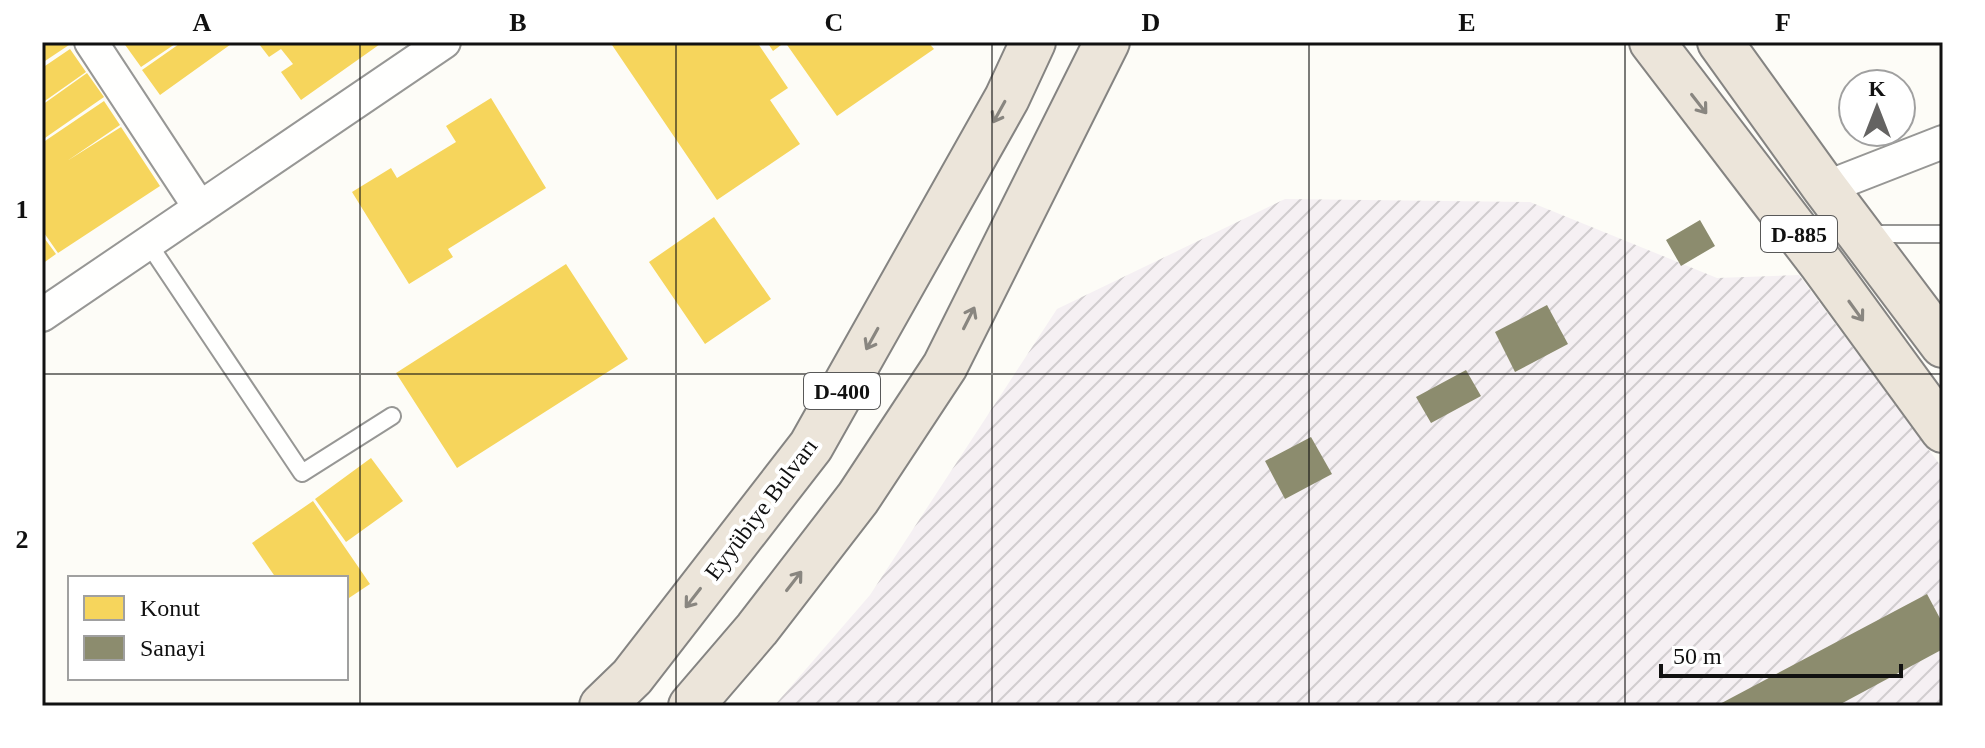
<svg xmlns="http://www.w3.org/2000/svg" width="1985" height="748" font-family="Georgia,serif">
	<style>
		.industrial { fill: url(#industrial-furrows) }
		.homes { fill: #f6d55c }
		.industry { fill: #8c8c6e }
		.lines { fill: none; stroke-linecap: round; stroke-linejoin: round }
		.service-casing { stroke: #979795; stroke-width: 20 }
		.minor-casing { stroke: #979795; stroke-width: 36 }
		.trunk-casing { stroke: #858482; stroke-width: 48 }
		.service { stroke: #fffffe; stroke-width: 16 }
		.minor { stroke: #fffffe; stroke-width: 32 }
		.trunk { stroke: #ece5da; stroke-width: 44 }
		.oneway { stroke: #898680 }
		.grid { fill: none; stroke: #111; stroke-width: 2; stroke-opacity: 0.55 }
		.labels { text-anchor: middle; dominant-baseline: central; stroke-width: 8; stroke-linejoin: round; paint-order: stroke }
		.shield { fill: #fff; stroke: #585858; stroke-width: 2 }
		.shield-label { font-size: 22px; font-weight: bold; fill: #111 }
		.street-label { font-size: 24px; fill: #111; stroke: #fff }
		.neatline { fill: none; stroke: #111; stroke-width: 3 }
		.grid-label { font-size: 26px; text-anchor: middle; font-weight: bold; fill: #111 }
	</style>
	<defs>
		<pattern id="industrial-furrows" width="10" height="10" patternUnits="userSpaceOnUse" patternTransform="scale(2)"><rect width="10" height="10" fill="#f5f0f3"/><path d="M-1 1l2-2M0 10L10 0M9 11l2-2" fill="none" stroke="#d1cdcf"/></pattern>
	</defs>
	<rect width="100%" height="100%" fill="#fdfcf7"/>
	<path class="industrial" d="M 1285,199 L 1530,202 L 1717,278 L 1799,275 L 1943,469 L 1943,706 L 774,706 L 870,595 L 1057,309 Z"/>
	<path class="homes" d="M 42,42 L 67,42 L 69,45 L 42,63 Z
		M 123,42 L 178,42 L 141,67 Z
		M 182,42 L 234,42 L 160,95 L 142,70 Z
		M 262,42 L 383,42 L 301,100 L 281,72 L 293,64 L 281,49 L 269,57 L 259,44 Z
		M 610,42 L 757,42 L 788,88 L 770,100 L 800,144 L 717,200 Z
		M 767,42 L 928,42 L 934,49 L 837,116 L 785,42 L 773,51 Z
		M 70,49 L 86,72 L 42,103 L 42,68 Z
		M 87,73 L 104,97 L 42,140 L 42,105 Z
		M 491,98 L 546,188 L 448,249 L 453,257 L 409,284 L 352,192 L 391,168 L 397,178 L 456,142 L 446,126 Z
		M 104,101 L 120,125 L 67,161 L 121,127 L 160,186 L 58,253 L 42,230 L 42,143 Z
		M 714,217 L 771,299 L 705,344 L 649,262 Z
		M 42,235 L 56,254 L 42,264 Z
		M 566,264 L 628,359 L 457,468 L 396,373 Z
		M 371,458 L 403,501 L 346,542 L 315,499 Z
		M 313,501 L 370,584 L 346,600 L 346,578 L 276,578 L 252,543 Z"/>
	<path class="industry" d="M 1700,220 L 1715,246 L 1681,266 L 1666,240 Z
		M 1547,305 L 1568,344 L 1515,372 L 1495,332 Z
		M 1466,370 L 1481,396 L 1431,423 L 1416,397 Z
		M 1311,437 L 1332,474 L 1285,499 L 1265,461 Z
		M 1927,594 L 1943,624 L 1943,649 L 1837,706 L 1716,706 Z"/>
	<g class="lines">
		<defs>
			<path id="service" d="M 1869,234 L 1943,234
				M 148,243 L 302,473 L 392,416"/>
			<path id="minor" d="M 91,42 L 200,208
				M 1825,188 L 1943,142
				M 42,315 L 444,42"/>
			<path id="trunk" d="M 1652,42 L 1821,263 L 1943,430
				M 1720,42 L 1825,188 L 1943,345
				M 602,706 L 632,677 L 811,446 L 1007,98 L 1033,42
				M 691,706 L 757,629 L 858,498 L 945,366 L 1107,42"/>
		</defs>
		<use href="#service" class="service-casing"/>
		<use href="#minor" class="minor-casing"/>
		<use href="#trunk" class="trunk-casing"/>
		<use href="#service" class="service"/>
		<use href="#minor" class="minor"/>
		<use href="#trunk" class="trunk"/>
	</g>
	<defs><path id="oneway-shaft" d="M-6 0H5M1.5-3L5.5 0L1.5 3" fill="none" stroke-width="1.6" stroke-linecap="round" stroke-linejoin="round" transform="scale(2)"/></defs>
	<g class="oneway">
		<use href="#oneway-shaft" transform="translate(1699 104) rotate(52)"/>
		<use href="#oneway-shaft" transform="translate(999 112) rotate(119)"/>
		<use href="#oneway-shaft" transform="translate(1856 311) rotate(54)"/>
		<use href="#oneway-shaft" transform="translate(969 318) rotate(-63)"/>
		<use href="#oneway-shaft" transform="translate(872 339) rotate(119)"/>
		<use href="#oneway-shaft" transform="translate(794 581) rotate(-52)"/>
		<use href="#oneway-shaft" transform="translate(693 598) rotate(128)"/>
	</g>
	<path class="grid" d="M 360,42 L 360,706M 676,42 L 676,706M 992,42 L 992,706M 1309,42 L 1309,706M 1625,42 L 1625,706M 42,374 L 1943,374"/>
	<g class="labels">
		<g class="shield">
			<rect x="1761" y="216" width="76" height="36" rx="6"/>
			<rect x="804" y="373" width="76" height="36" rx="6"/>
		</g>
		<g class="shield-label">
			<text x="1799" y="234">D-885</text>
			<text x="842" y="391">D-400</text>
		</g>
		<g class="street-label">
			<text transform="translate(761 509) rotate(-53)">Eyyübiye Bulvarı</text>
		</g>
	</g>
	<rect width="1985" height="748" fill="none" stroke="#ffffff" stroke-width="88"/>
	<rect x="68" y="576" width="280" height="104" fill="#ffffff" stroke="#a0a0a0" stroke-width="2"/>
	<rect x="84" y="596" width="40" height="24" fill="#f6d55c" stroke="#a0a0a0" stroke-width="2"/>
	<text x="140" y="616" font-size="24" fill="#111111">Konut</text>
	<rect x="84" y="636" width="40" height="24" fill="#8c8c6e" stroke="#a0a0a0" stroke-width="2"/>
	<text x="140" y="656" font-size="24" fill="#111111">Sanayi</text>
	<g transform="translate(1877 108)"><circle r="38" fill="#ffffff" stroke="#a0a0a0" stroke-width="2"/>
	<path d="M0-6L14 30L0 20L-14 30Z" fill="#646362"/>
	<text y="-12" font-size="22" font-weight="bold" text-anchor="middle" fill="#111111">K</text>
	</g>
	<path d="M1661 664v12h240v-12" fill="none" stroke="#111111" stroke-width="4"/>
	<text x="1673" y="664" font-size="24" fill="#111111" stroke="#ffffff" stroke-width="6" paint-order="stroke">50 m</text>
	<rect x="44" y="44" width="1897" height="660" class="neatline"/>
	<g class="grid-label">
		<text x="202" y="31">A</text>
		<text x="518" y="31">B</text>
		<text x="834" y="31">C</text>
		<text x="1151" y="31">D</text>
		<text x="1467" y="31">E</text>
		<text x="1783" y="31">F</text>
		<text x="22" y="218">1</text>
		<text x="22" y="548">2</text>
	</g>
</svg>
